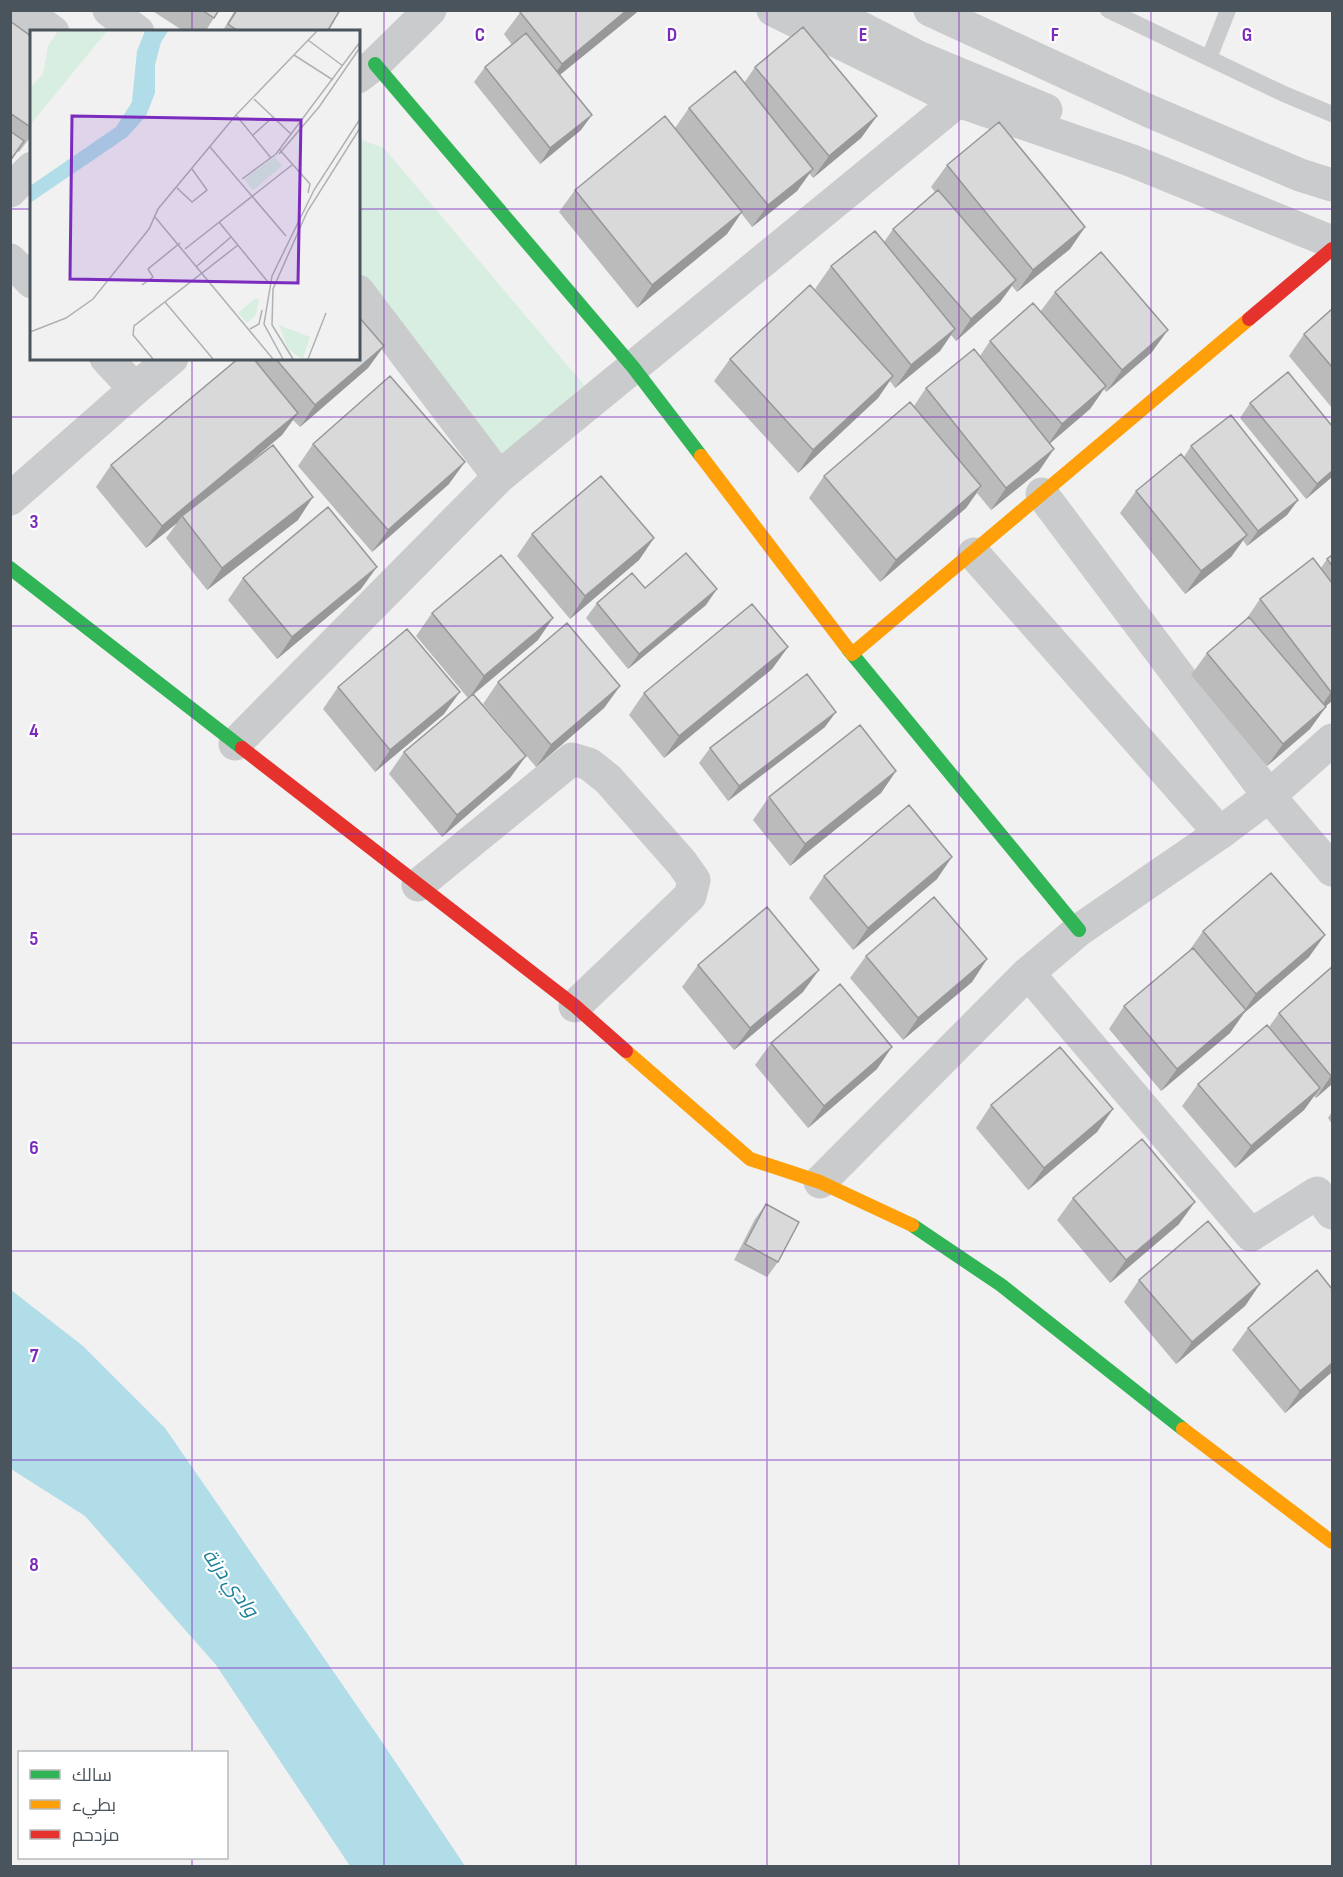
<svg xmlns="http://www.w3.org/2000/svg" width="1343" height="1877" font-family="'Sofia Sans Condensed',Cairo,sans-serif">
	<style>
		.green { fill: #d8eee0 }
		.water { fill: #b1dde8 }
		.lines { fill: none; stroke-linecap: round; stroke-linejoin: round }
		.lane { stroke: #c9cbcc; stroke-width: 16 }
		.street { stroke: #c9cbcc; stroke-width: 33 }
		.fast { stroke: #30b455; stroke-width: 14 }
		.slow { stroke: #ff9f0a; stroke-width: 14 }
		.jam { stroke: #e5322d; stroke-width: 14 }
		.wall { fill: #bbb }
		.shaded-wall { fill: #989899 }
		.building { fill: #d9d9da; stroke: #989899; stroke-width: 1.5 }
		.grid { fill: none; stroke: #7b2cbf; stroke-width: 1.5; stroke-opacity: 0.55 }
		.labels { text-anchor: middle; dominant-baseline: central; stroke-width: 4.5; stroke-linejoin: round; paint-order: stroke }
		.water-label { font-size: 20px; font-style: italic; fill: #1a8097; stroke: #fff }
		.inset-road { fill: none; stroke: #aeb2b5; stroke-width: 1.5 }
		.view { fill: #7b2cbf; fill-opacity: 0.15; stroke: #7b2cbf; stroke-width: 3 }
		.inset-edge { fill: none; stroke: #4a545c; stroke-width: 3 }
		.grid-label { font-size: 20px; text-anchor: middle; font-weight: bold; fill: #7b2cbf; stroke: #fff; stroke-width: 4.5; stroke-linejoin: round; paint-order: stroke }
	</style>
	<rect width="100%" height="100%" fill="#f1f1f1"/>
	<path class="green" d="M 359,139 L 384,148 L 584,385 L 498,461 L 359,273 Z"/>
	<path class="water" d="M 11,1290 L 83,1346 L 165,1428 L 380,1739 L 465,1866 L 350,1866 L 216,1665 L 85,1516 L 11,1469 Z"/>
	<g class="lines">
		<path class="lane" d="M 1108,10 L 1284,94 L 1332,114
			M 1209,58 L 1228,10"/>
		<path class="street" d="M 23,10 L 53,32
			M 109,10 L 138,32
			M 773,10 L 958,101 L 1130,160 L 1332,242
			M 826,10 L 918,57 L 1046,110
			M 930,10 L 1149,111 L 1300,175 L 1332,185
			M 358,77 L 375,64 L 430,10
			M 10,191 L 32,168
			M 10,260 L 32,282
			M 358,291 L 499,477
			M 106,358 L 135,389
			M 1042,494 L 1269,796 L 1332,870
			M 10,499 L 135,389 L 172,358
			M 974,554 L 1220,833
			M 235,744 L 499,477 L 958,101
			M 418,885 L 572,759 L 589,764 L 608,779 L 682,863 L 694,880 L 690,896 L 575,1006
			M 1028,973 L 1251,1235 L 1317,1193 L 1332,1213
			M 820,1182 L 1028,973 L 1079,930 L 1220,833 L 1269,796 L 1332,740"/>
		<path class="fast" d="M 375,64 L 633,367 L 701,456
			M 10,568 L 242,748
			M 848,649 L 1079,930
			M 912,1225 L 1001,1285 L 1183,1429"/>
		<path class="slow" d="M 701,456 L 848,649
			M 852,654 L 1249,319
			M 626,1051 L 750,1159 L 820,1182 L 912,1225
			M 1183,1429 L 1332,1542"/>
		<path class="jam" d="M 1249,319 L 1332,249
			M 242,748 L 575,1006 L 626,1051"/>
	</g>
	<path class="wall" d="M 151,10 L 219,10 L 205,32 L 185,32 Z
		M 235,10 L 340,10 L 327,32 L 222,32 Z
		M 522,10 L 638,10 L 636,13 L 560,75 L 581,130 L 540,164 L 474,82 L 485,67 L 512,45 L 504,34 Z
		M 10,21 L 32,37 L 32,135 L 19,152 L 17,151 L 10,161 Z
		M 755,67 L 877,116 L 861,138 L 813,178 L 809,173 L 797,191 L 752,227 L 741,213 L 727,234 L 637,308 L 559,212 L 575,190 L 675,128 L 689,108 L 744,83 Z
		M 947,165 L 1085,227 L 1070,249 L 1017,292 L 1012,286 L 1000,302 L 956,341 L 951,335 L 940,351 L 895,388 L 890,381 L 878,398 L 798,473 L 714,381 L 730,359 L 831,308 L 815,289 L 831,266 L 884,242 L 893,229 L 935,192 L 931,187 Z
		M 1055,292 L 1152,352 L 1106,392 L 1104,389 L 1090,409 L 1050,443 L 1039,471 L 991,510 L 977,493 L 966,508 L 880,582 L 809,498 L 824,476 L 914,406 L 926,388 L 980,356 L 990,341 L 1040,312 Z
		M 1332,309 L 1332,408 L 1289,356 L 1304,334 Z
		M 384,346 L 368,368 L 300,427 L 293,420 L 282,435 L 235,475 L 298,520 L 207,590 L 166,538 L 177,523 L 146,548 L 96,487 L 111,465 L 239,358 L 358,358 Z
		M 1250,403 L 1332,477 L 1306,499 L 1240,418 Z
		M 313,444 L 449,484 L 372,552 L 298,466 Z
		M 1191,446 L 1298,500 L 1287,515 L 1247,546 L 1243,540 L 1231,557 L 1185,594 L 1120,513 L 1136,491 L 1184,457 Z
		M 532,534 L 654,538 L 639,560 L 570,619 L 517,556 Z
		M 1332,555 L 1332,701 L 1325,707 L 1310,729 L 1267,766 L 1191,675 L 1207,653 L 1245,621 L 1260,599 L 1321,568 L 1327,559 Z
		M 243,578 L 361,589 L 277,659 L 228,600 Z
		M 645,588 L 706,605 L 628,669 L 586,618 L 597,603 Z
		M 432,613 L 538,640 L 474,694 L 526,756 L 510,778 L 442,837 L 389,774 L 404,752 L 468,698 L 416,636 Z
		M 788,647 L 772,669 L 664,758 L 629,715 L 644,693 Z
		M 498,682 L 620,686 L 604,708 L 536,767 L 483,704 Z
		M 338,687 L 444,714 L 375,772 L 323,709 Z
		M 825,727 L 728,801 L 699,763 L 710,748 Z
		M 896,771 L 881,793 L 790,866 L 753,820 L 769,797 Z
		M 824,876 L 937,879 L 853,950 L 809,898 Z
		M 1203,931 L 1309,957 L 1244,1013 L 1230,1033 L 1161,1091 L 1109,1029 L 1124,1006 L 1189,951 Z
		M 866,956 L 987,959 L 972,982 L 903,1040 L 850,978 Z
		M 698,965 L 803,992 L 734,1050 L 682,987 Z
		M 1332,967 L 1332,1084 L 1316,1098 L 1314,1096 L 1304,1110 L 1235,1168 L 1182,1106 L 1198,1084 L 1269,1027 L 1279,1013 Z
		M 771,1043 L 877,1069 L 808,1128 L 755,1065 Z
		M 991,1105 L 1113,1109 L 1097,1132 L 1028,1190 L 976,1128 Z
		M 1332,1112 L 1332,1124 L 1328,1118 Z
		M 1073,1198 L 1179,1224 L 1110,1283 L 1057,1220 Z
		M 766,1204 L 778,1262 L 767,1277 L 734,1260 L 755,1219 Z
		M 1139,1280 L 1260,1284 L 1245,1306 L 1176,1364 L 1124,1302 Z
		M 1332,1289 L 1332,1372 L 1285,1413 L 1232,1350 L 1248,1328 Z"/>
	<path class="shaded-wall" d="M 627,10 L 638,10 L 636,13 L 546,86 L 562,64 Z
		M 592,115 L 581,130 L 540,164 L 550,148 Z
		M 877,116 L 861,138 L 813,178 L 829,156 Z
		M 813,169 L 797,191 L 752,227 L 768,205 Z
		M 742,212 L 727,234 L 637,308 L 652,285 Z
		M 1085,227 L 1070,249 L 1017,292 L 1033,270 Z
		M 1016,280 L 1000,302 L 956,341 L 971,319 Z
		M 955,329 L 940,351 L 895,388 L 911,365 Z
		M 1168,330 L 1152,352 L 1106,392 L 1122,370 Z
		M 384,346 L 368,368 L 300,427 L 315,405 Z
		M 893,376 L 878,398 L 798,473 L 813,450 Z
		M 1106,386 L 1090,409 L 1047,446 L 1062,424 Z
		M 298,413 L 282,435 L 183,518 L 182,516 L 177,523 L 146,548 L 162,526 Z
		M 1054,449 L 1039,471 L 991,510 L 1006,488 Z
		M 465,462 L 449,484 L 372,552 L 388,530 Z
		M 1332,471 L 1332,477 L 1306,499 L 1317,484 Z
		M 981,486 L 966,508 L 880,582 L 896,560 Z
		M 313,497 L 298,520 L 207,590 L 222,568 Z
		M 1298,500 L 1287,515 L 1247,546 L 1258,531 Z
		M 1247,535 L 1231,557 L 1185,594 L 1201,571 Z
		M 654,538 L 639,560 L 570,619 L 585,596 Z
		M 377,567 L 361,589 L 277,659 L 292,637 Z
		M 717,589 L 706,605 L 628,669 L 639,654 Z
		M 553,618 L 538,640 L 469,698 L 484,676 Z
		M 788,647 L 772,669 L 664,758 L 679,736 Z
		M 620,686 L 604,708 L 536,767 L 551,745 Z
		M 1332,691 L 1332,701 L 1316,714 L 1331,692 Z
		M 460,692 L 444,714 L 375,772 L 390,750 Z
		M 1326,707 L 1310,729 L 1267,766 L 1283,744 Z
		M 836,712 L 825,727 L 728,801 L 739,786 Z
		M 526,756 L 510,778 L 442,837 L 457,815 Z
		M 896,771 L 881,793 L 790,866 L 805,844 Z
		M 952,857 L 937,879 L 853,950 L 868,928 Z
		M 1325,935 L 1309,957 L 1244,1013 L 1230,1033 L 1161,1091 L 1177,1069 L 1242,1014 L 1256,994 Z
		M 987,959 L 972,982 L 903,1040 L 918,1018 Z
		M 819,970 L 803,992 L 734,1050 L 750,1028 Z
		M 892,1047 L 877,1069 L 808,1128 L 824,1106 Z
		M 1332,1075 L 1332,1084 L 1316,1098 L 1331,1076 Z
		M 1320,1088 L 1304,1110 L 1235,1168 L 1251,1146 Z
		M 1113,1109 L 1097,1132 L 1028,1190 L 1044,1168 Z
		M 1195,1202 L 1179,1224 L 1110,1283 L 1126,1260 Z
		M 1260,1284 L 1245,1306 L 1176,1364 L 1192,1342 Z
		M 1332,1363 L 1332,1372 L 1285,1413 L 1300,1391 Z"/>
	<path class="building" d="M 202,10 L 219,10 L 214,18 Z
		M 237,10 L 340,10 L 327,32 L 240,32 L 228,24 Z
		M 522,10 L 627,10 L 562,64 L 520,12 Z
		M 10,21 L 32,37 L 32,128 L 10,113 Z
		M 803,27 L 877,116 L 829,156 L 755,67 Z
		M 526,33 L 592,115 L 550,148 L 485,67 Z
		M 735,71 L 813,169 L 768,205 L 689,108 Z
		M 665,116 L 742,212 L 652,285 L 575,190 Z
		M 999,122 L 1085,227 L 1033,270 L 947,165 Z
		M 10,131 L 24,141 L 10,161 Z
		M 938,190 L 1016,280 L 971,319 L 893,229 Z
		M 875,231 L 955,329 L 911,365 L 831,266 Z
		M 1101,252 L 1168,330 L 1122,370 L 1055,292 Z
		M 810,285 L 893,376 L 813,450 L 730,359 Z
		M 1033,303 L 1106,386 L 1062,424 L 990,341 Z
		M 1332,309 L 1332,367 L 1304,334 Z
		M 358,316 L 384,346 L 315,405 L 275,358 L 358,358 Z
		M 974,349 L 1054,449 L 1006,488 L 926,388 Z
		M 239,358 L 253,358 L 298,413 L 162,526 L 111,465 Z
		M 1288,372 L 1332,426 L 1332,471 L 1317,484 L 1250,403 Z
		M 390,376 L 465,462 L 388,530 L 313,444 Z
		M 910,402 L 981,486 L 896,560 L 824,476 Z
		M 1231,415 L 1298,500 L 1258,531 L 1191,446 Z
		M 273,445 L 313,497 L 222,568 L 182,516 Z
		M 1181,454 L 1247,535 L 1201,571 L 1136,491 Z
		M 601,476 L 654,538 L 585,596 L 532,534 Z
		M 328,507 L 377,567 L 292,637 L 243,578 Z
		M 686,553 L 717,589 L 639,654 L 597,603 L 632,573 L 645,588 Z
		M 501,555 L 553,618 L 484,676 L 432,613 Z
		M 1332,555 L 1332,566 L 1327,559 Z
		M 1313,558 L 1332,583 L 1332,691 L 1331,692 L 1260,599 Z
		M 752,604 L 788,647 L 679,736 L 644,693 Z
		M 1249,617 L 1326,707 L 1283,744 L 1207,653 Z
		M 567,623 L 620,686 L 551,745 L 498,682 Z
		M 407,629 L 460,692 L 390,750 L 338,687 Z
		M 807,674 L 836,712 L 739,786 L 710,748 Z
		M 473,694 L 526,756 L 457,815 L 404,752 Z
		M 860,725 L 896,771 L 805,844 L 769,797 Z
		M 909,805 L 952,857 L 868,928 L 824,876 Z
		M 1271,873 L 1325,935 L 1256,994 L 1203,931 Z
		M 934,897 L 987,959 L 918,1018 L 866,956 Z
		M 767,907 L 819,970 L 750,1028 L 698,965 Z
		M 1193,948 L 1246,1010 L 1177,1069 L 1124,1006 Z
		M 1332,967 L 1332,1075 L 1331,1076 L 1279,1013 Z
		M 840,984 L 892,1047 L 824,1106 L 771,1043 Z
		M 1267,1025 L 1320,1088 L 1251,1146 L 1198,1084 Z
		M 1060,1047 L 1113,1109 L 1044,1168 L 991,1105 Z
		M 1142,1139 L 1195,1202 L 1126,1260 L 1073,1198 Z
		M 766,1204 L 799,1222 L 778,1262 L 745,1244 Z
		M 1208,1221 L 1260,1284 L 1192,1342 L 1139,1280 Z
		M 1317,1270 L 1332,1289 L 1332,1363 L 1300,1391 L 1248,1328 Z"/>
	<path class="grid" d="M 192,10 L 192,32M 384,10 L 384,1866M 576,10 L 576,1866M 767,10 L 767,1866M 959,10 L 959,1866M 1151,10 L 1151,1866M 10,209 L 32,209M 358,209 L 1332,209M 192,358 L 192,1752M 10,417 L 1332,417M 10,626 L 1332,626M 10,834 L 1332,834M 10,1043 L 1332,1043M 10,1251 L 1332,1251M 10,1460 L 1332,1460M 10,1668 L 1332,1668M 192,1858 L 192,1866"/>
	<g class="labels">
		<g class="water-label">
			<text transform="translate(230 1583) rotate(54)">وادي درنة</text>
		</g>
	</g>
	<g transform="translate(30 30)">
		<rect width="330" height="330" fill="#f1f1f1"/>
		<path d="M 28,1 L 77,1 L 0,95 L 0,58 L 13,44 L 18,16 ZM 245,127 L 252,136 L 223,160 L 214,149 ZM 224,269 L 229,269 L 226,285 L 217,293 L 208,283 ZM 249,295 L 280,307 L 273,329 L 258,319 Z" fill="#d8eee0"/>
		<path d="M 115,1 L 138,1 L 131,12 L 125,35 L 125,63 L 116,86 L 97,107 L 0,173 L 0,156 L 86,97 L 102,72 L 107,21 Z" fill="#b1dde8"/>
		<path class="inset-road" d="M 278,10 L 313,36M 264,25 L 303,50M 224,69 L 261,104M 206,85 L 241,128M 223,105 L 243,87M 180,117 L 256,206M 249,119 L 280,154 L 278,163M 249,124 L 289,77 L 329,19 L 329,13M 212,149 L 246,124 L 330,12M 147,158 L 162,172 L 177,160 L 162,139M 125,187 L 243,329M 189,192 L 238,252M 155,219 L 262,135M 167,236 L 201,207M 112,255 L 123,247 L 118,239 L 150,213M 135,272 L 183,329M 220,299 L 229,294 L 232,280M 0,302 L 36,288 L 63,269 L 119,199 L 128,179 L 206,85 L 287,1M 123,329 L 103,305 L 104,296 L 208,215M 253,329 L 234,294 L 242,246 L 284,160 L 330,89M 263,329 L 242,295 L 243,259 L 277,182 L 330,98M 278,329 L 296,283"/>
		<path class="view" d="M 42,86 L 271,90 L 268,253 L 40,249 Z"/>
		<rect width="330" height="330" class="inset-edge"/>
	</g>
	<g class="grid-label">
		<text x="480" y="41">C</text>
		<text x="672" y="41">D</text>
		<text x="863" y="41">E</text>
		<text x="1055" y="41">F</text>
		<text x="1247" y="41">G</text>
		<text x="34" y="528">3</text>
		<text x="34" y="737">4</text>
		<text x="34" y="945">5</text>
		<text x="34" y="1154">6</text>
		<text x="34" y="1362">7</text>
		<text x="34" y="1571">8</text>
	</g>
	<rect width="1343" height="1877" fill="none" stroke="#4a545c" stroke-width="24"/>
	<rect x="18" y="1751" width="210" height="108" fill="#ffffff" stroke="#b7bbbe" stroke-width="1.5"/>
	<rect x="30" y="1770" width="30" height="9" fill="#30b455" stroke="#b7bbbe" stroke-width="1.5"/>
	<text x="72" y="1781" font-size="18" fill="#4a545c">سالك</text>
	<rect x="30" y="1800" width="30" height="9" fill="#ff9f0a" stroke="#b7bbbe" stroke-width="1.5"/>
	<text x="72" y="1811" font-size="18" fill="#4a545c">بطيء</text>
	<rect x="30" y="1830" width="30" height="9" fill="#e5322d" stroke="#b7bbbe" stroke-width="1.5"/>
	<text x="72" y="1841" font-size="18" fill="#4a545c">مزدحم</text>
</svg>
